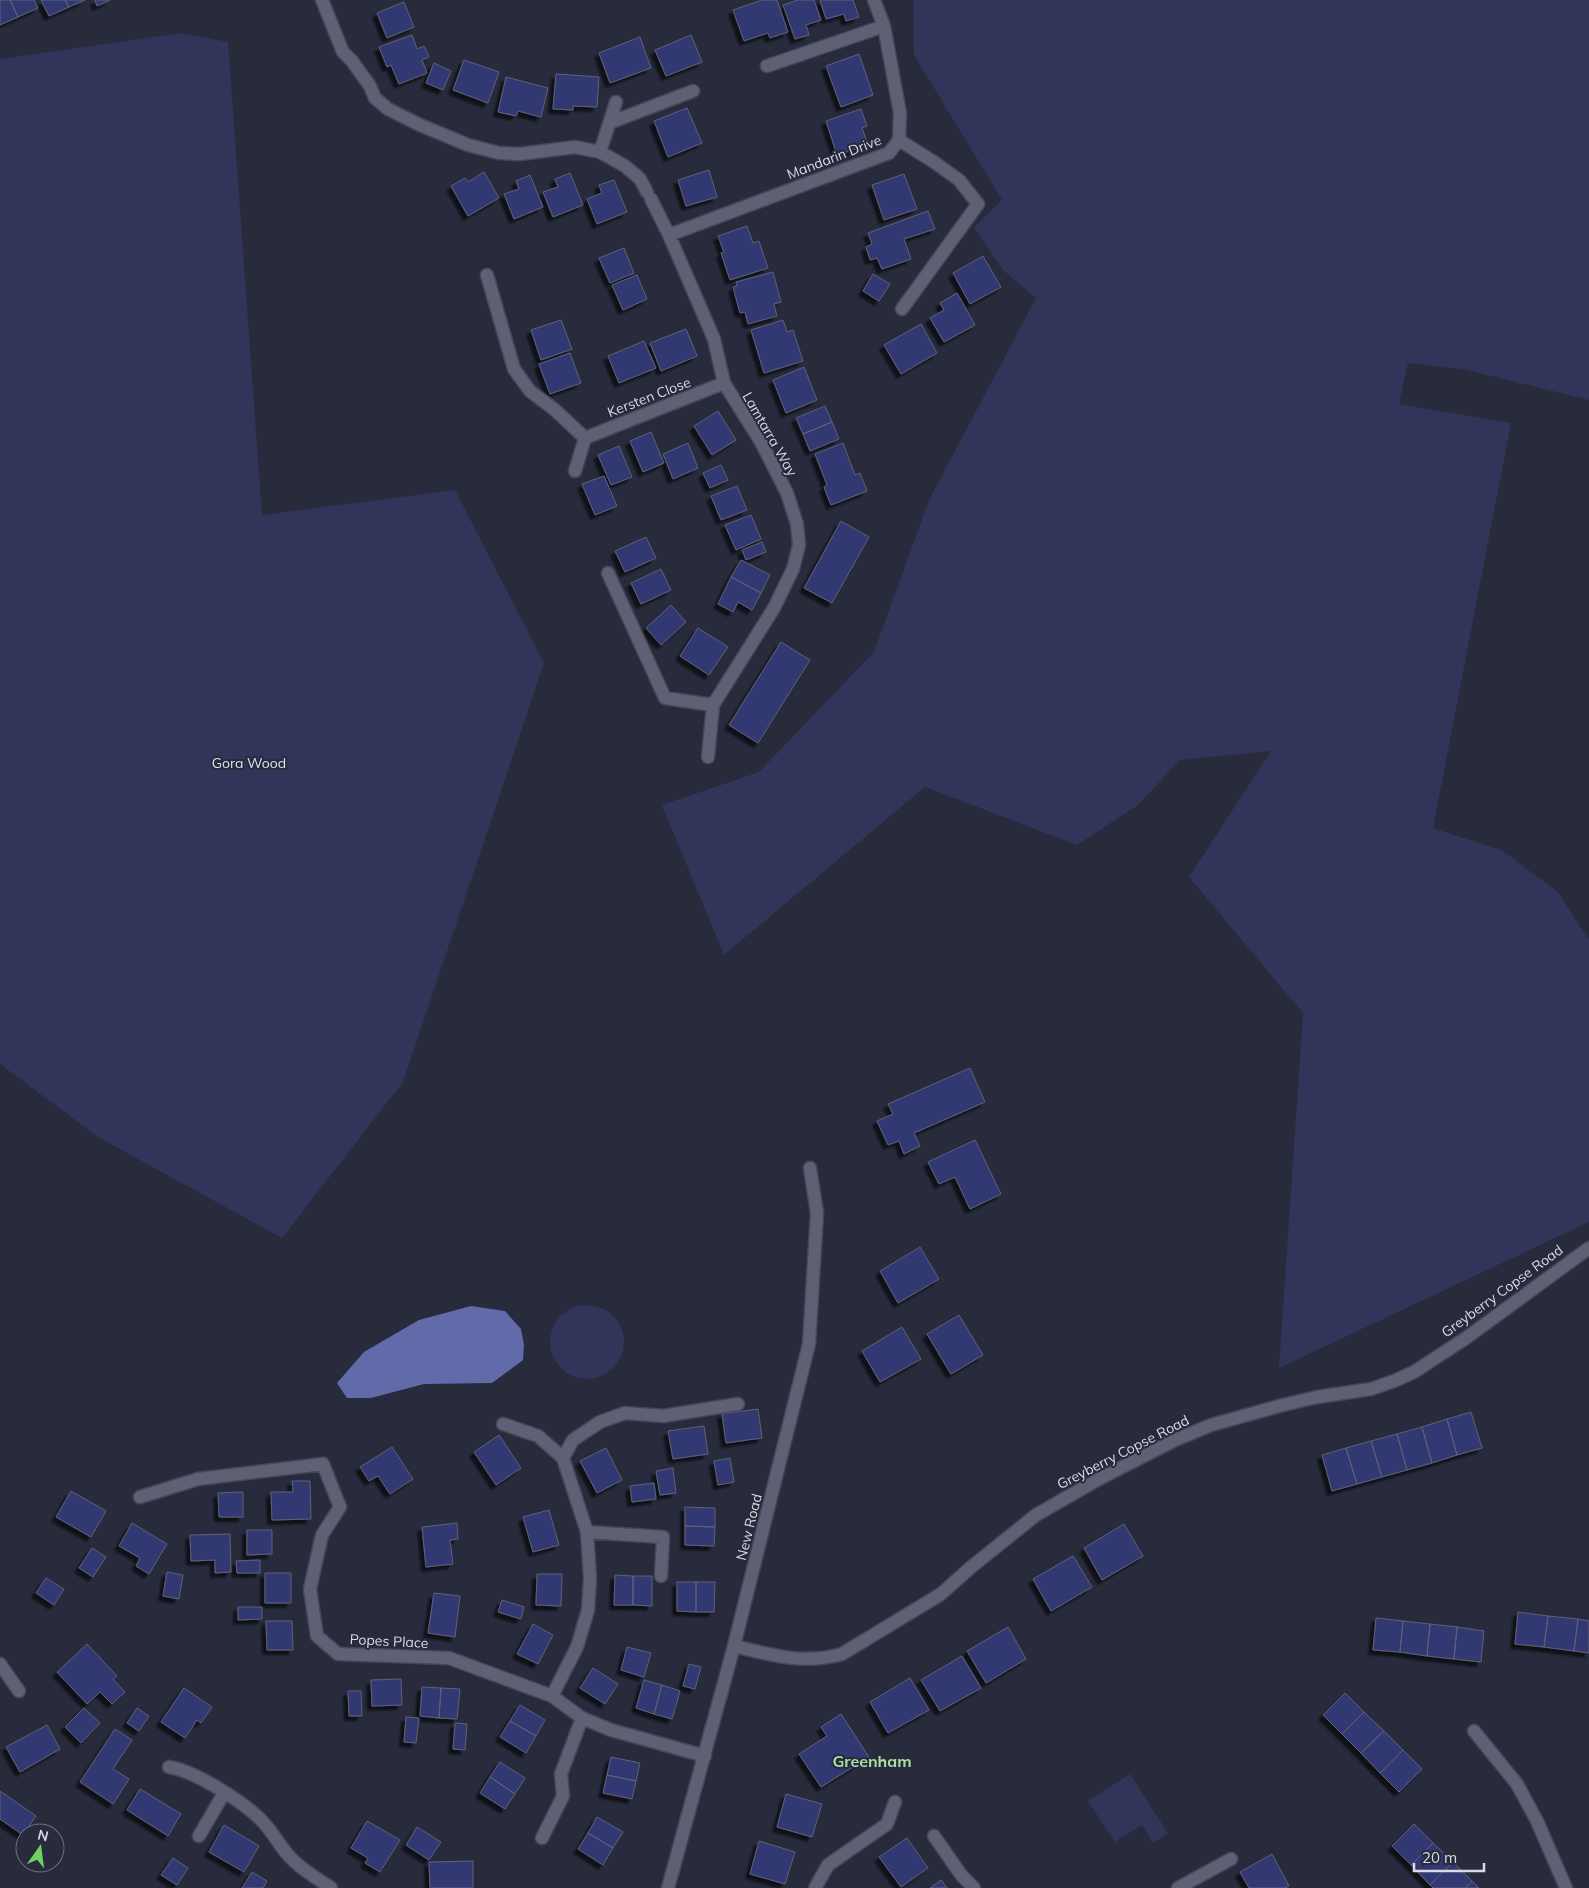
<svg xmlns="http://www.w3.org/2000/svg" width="1589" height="1888" font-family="Mulish,sans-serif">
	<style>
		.green { fill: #303559 }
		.water { fill: #626ba9 }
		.building { fill: #333871; stroke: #5e6276; filter: url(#shadow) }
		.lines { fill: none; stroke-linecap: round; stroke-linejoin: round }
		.minor-casing { stroke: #454756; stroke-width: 15 }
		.minor { stroke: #5e6175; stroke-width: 12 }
		.labels { text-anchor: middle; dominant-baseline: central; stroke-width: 4; stroke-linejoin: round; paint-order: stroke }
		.street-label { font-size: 14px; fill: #d8dbe6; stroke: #282b3c }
		.park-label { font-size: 14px; fill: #dde1f4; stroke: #282b3c }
		.quarter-label { font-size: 16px; font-weight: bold; fill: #a9dfa3; stroke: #282b3c }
	</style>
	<defs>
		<filter id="shadow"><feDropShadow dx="-4.5" dy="4.5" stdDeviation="1" flood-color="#0009"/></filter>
	</defs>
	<rect width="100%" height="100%" fill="#282b3c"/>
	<path class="green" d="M 913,0 L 1589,0 L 1589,400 L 1463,369 L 1408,363 L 1399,404 L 1511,423 L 1433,828 L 1503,851 L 1558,892 L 1589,940 L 1589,1222 L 1279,1368 L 1303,1013 L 1189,877 L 1271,751 L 1180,760 L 1138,805 L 1077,845 L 925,787 L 724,955 L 662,805 L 759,772 L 874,652 L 930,498 L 1036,298 L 1004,271 L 974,228 L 1002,200 L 914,55 Z
		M 181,33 L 228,42 L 262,515 L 455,490 L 544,663 L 403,1082 L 282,1238 L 98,1137 L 0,1064 L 0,59 Z
		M550 1342a37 37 0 1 1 74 0a37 37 0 1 1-74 0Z
		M 1130,1774 L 1168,1833 L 1153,1843 L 1142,1825 L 1115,1842 L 1088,1801 Z"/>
	<path class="water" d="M 471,1306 L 505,1311 L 521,1329 L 524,1345 L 523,1360 L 492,1383 L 424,1384 L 371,1398 L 347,1398 L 337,1383 L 364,1352 L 419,1320 Z"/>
	<path class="building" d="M 0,0 L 10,0 L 18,17 L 0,25 Z
		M 10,0 L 34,0 L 38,8 L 18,17 Z
		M 41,0 L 65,0 L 69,7 L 49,16 Z
		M 65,0 L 85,0 L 69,7 Z
		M 95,0 L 110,0 L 97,6 Z
		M 762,0 L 777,0 L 788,32 L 770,38 L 768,33 L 744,41 L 733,10 Z
		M 798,0 L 814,0 L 821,20 L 806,25 L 809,35 L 795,39 L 783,5 Z
		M 820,0 L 853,0 L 859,17 L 846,21 L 844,14 L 826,19 Z
		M 404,2 L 414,27 L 387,38 L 377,13 Z
		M 412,35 L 417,49 L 424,46 L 429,57 L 422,60 L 427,73 L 399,84 L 391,65 L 387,67 L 379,47 Z
		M 691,35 L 702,62 L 666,76 L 655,50 Z
		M 640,37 L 651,68 L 610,83 L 599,53 Z
		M 859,54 L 873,95 L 841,107 L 826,66 Z
		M 464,60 L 499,72 L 488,103 L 453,90 Z
		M 434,63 L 451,71 L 443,90 L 426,83 Z
		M 556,74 L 599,77 L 597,107 L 573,106 L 573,110 L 553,109 Z
		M 506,77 L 548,88 L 541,117 L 518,111 L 516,116 L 498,112 Z
		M 687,108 L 702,143 L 668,157 L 654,121 Z
		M 861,109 L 867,126 L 862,128 L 868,145 L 837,155 L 826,121 Z
		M 709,170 L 717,197 L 686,206 L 678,180 Z
		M 484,172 L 499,198 L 468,216 L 451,186 L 465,178 L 468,182 Z
		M 570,173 L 583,205 L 553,217 L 543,192 L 558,187 L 555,179 Z
		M 904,174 L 917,209 L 884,220 L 872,185 Z
		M 530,175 L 543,207 L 514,219 L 504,194 L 519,189 L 516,181 Z
		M 614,180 L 627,212 L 597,224 L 587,199 L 602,193 L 599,185 Z
		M 928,211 L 935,229 L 904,239 L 911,259 L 882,269 L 877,258 L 870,260 L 866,247 L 872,244 L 868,233 Z
		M 747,226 L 753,243 L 759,241 L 768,268 L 730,280 L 721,253 L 724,252 L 718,236 Z
		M 624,248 L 634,273 L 610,283 L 599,258 Z
		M 983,256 L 1001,287 L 970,304 L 953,273 Z
		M 773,272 L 781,302 L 774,304 L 777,316 L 748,324 L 745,312 L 740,313 L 733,287 L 737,286 L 736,282 Z
		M 873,274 L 890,284 L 879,301 L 863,291 Z
		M 637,275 L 647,299 L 623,310 L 612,285 Z
		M 957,293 L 975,325 L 944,342 L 930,318 L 944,310 L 940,303 Z
		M 561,320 L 572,349 L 541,360 L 531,330 Z
		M 783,320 L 787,332 L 793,330 L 803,361 L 764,373 L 751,330 Z
		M 921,324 L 937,353 L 901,374 L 884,345 Z
		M 686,329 L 697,356 L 661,371 L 650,343 Z
		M 644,341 L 656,368 L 619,383 L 608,356 Z
		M 570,353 L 581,383 L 550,394 L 539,364 Z
		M 804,367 L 817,400 L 786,413 L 773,380 Z
		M 825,406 L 832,422 L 803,434 L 796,418 Z
		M 718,411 L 736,440 L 712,455 L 694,426 Z
		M 832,422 L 839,439 L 810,451 L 803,434 Z
		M 651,432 L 664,463 L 643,472 L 630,441 Z
		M 688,443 L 698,468 L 673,479 L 663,454 Z
		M 843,443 L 855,475 L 860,473 L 867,491 L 831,505 L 824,487 L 827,485 L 815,454 Z
		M 619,446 L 632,477 L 611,485 L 598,455 Z
		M 721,465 L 728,480 L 710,488 L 703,473 Z
		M 604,476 L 617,506 L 595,515 L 582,484 Z
		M 737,486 L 747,510 L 721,520 L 711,496 Z
		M 751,515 L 761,539 L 736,550 L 725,525 Z
		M 841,521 L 869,537 L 832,603 L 804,588 Z
		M 646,537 L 656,558 L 625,572 L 615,551 Z
		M 762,542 L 766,552 L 746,560 L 742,550 Z
		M 741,560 L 770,575 L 761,593 L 731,577 Z
		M 661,569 L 671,590 L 641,604 L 631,583 Z
		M 731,577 L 761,593 L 752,610 L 738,602 L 733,612 L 718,604 Z
		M 671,605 L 686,622 L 661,645 L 646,628 Z
		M 698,628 L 728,647 L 709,675 L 680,656 Z
		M 781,642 L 810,660 L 758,743 L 729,725 Z
		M 970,1068 L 985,1102 L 914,1133 L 920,1146 L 904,1154 L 899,1141 L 888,1145 L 877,1121 L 893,1114 L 888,1104 Z
		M 975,1140 L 1001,1194 L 970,1209 L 955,1177 L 939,1184 L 928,1162 Z
		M 920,1247 L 939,1279 L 898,1303 L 880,1271 Z
		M 959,1315 L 983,1355 L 951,1374 L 927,1334 Z
		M 902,1327 L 921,1359 L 880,1382 L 862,1351 Z
		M 758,1409 L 762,1438 L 726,1443 L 722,1414 Z
		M 1471,1412 L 1482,1448 L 1457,1455 L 1447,1419 Z
		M 1447,1419 L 1457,1455 L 1432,1463 L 1422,1427 Z
		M 704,1426 L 708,1454 L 673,1459 L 668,1431 Z
		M 1422,1427 L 1432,1463 L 1407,1470 L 1397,1434 Z
		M 1397,1434 L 1407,1470 L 1382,1477 L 1371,1441 Z
		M 499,1435 L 521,1468 L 496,1485 L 474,1452 Z
		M 1371,1441 L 1382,1477 L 1357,1484 L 1346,1448 Z
		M 392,1447 L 413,1479 L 390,1494 L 378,1476 L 369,1481 L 360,1467 Z
		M 606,1448 L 622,1480 L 597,1493 L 580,1461 Z
		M 1346,1448 L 1357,1484 L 1332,1491 L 1322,1455 Z
		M 730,1458 L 734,1482 L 718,1485 L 714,1461 Z
		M 673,1468 L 676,1493 L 660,1495 L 656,1471 Z
		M 292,1481 L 310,1481 L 311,1519 L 272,1520 L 271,1492 L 293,1492 Z
		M 654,1483 L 656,1499 L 632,1502 L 630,1486 Z
		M 71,1491 L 106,1511 L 91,1537 L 56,1517 Z
		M 243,1492 L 243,1517 L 219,1517 L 218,1493 Z
		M 685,1507 L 715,1508 L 715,1527 L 685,1526 Z
		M 549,1510 L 559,1545 L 533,1552 L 523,1517 Z
		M 132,1523 L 167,1544 L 149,1574 L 136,1566 L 140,1558 L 119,1546 Z
		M 457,1523 L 458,1539 L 450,1540 L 453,1564 L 426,1567 L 422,1527 Z
		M 1124,1524 L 1143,1556 L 1102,1580 L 1084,1548 Z
		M 685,1526 L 715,1527 L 714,1546 L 685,1545 Z
		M 247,1530 L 272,1530 L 272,1554 L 247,1555 Z
		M 230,1534 L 231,1572 L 215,1573 L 215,1560 L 191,1561 L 190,1535 Z
		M 92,1548 L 106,1557 L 93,1577 L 79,1568 Z
		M 1073,1556 L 1092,1587 L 1051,1611 L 1033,1579 Z
		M 260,1560 L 260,1573 L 237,1573 L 236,1561 Z
		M 167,1572 L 183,1575 L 179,1599 L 163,1596 Z
		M 265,1573 L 291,1573 L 291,1603 L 265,1603 Z
		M 537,1574 L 562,1574 L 561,1606 L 536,1605 Z
		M 615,1575 L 633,1576 L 633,1605 L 614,1605 Z
		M 633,1576 L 652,1576 L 652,1606 L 633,1605 Z
		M 46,1578 L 64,1589 L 54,1605 L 36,1593 Z
		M 677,1582 L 696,1582 L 696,1612 L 677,1611 Z
		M 696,1582 L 715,1582 L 714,1612 L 696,1612 Z
		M 434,1593 L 460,1596 L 455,1637 L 428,1633 Z
		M 502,1600 L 524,1607 L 521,1619 L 498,1612 Z
		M 238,1607 L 262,1607 L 262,1619 L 238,1620 Z
		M 1518,1612 L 1548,1616 L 1544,1647 L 1515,1644 Z
		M 1548,1616 L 1578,1619 L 1574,1651 L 1544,1647 Z
		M 1376,1618 L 1403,1621 L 1400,1652 L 1373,1650 Z
		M 1578,1619 L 1589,1621 L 1589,1653 L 1574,1651 Z
		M 266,1621 L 292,1621 L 293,1650 L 267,1650 Z
		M 1403,1621 L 1430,1624 L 1427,1656 L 1400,1652 Z
		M 533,1624 L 553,1635 L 538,1664 L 517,1654 Z
		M 1430,1624 L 1457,1627 L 1454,1659 L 1427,1656 Z
		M 1008,1627 L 1026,1659 L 986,1683 L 967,1651 Z
		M 1457,1627 L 1484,1631 L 1481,1662 L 1454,1659 Z
		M 87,1644 L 117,1676 L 113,1679 L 125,1692 L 112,1704 L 100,1692 L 87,1704 L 57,1672 Z
		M 627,1647 L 651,1653 L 644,1677 L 621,1670 Z
		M 962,1656 L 981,1688 L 940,1711 L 921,1680 Z
		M 689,1664 L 701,1667 L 695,1689 L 683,1686 Z
		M 593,1668 L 618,1684 L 605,1704 L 580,1688 Z
		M 910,1678 L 929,1710 L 888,1733 L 870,1702 Z
		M 401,1679 L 402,1705 L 372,1706 L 371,1680 Z
		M 644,1680 L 662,1685 L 654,1714 L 636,1708 Z
		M 662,1685 L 680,1691 L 672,1719 L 654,1714 Z
		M 422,1687 L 441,1688 L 439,1718 L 420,1716 Z
		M 184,1688 L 212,1707 L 201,1723 L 197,1720 L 185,1738 L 161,1722 Z
		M 441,1688 L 460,1689 L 457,1719 L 439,1718 Z
		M 348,1691 L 361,1691 L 362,1716 L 349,1716 Z
		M 1345,1693 L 1364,1712 L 1342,1734 L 1323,1715 Z
		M 520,1705 L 545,1720 L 536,1736 L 510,1721 Z
		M 84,1708 L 100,1723 L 81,1743 L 65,1727 Z
		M 137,1708 L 149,1716 L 139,1731 L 127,1723 Z
		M 1364,1712 L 1384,1731 L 1361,1753 L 1342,1734 Z
		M 841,1714 L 869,1757 L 821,1787 L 799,1754 L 827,1736 L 821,1727 Z
		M 406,1717 L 419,1718 L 416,1743 L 404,1742 Z
		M 510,1721 L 536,1736 L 526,1753 L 500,1737 Z
		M 455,1723 L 467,1724 L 465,1750 L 453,1749 Z
		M 47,1725 L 60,1749 L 20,1772 L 6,1747 Z
		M 115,1729 L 132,1740 L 113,1769 L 129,1779 L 113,1804 L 80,1782 Z
		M 1384,1731 L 1403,1750 L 1380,1773 L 1361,1753 Z
		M 1403,1750 L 1422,1769 L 1399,1792 L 1380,1773 Z
		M 611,1757 L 640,1763 L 636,1781 L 607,1775 Z
		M 500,1762 L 525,1778 L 515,1794 L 490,1777 Z
		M 607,1775 L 636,1781 L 632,1799 L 603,1793 Z
		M 490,1777 L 515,1794 L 505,1809 L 480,1793 Z
		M 140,1789 L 181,1814 L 168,1836 L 127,1810 Z
		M 0,1791 L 36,1816 L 23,1835 L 0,1819 Z
		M 786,1794 L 822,1804 L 812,1837 L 777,1827 Z
		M 597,1817 L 623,1832 L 613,1848 L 588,1833 Z
		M 367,1821 L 400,1840 L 380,1872 L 365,1863 L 368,1858 L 351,1848 Z
		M 1414,1824 L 1433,1843 L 1411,1865 L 1392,1846 Z
		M 224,1825 L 259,1846 L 244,1872 L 209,1852 Z
		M 417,1827 L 441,1842 L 429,1860 L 406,1845 Z
		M 588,1833 L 613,1848 L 603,1865 L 578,1849 Z
		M 907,1838 L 928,1868 L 901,1887 L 879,1857 Z
		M 759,1841 L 795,1852 L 785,1884 L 750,1874 Z
		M 1433,1843 L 1453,1862 L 1430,1885 L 1411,1865 Z
		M 1272,1854 L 1289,1886 L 1285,1888 L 1249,1888 L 1240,1872 Z
		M 173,1858 L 188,1868 L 177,1885 L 161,1875 Z
		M 473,1861 L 473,1888 L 430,1888 L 429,1862 Z
		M 1453,1862 L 1472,1881 L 1465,1888 L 1433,1888 L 1430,1885 Z
		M 252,1872 L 267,1881 L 263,1888 L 242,1888 Z
		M 941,1880 L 947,1888 L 930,1888 Z
		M 1472,1881 L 1479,1888 L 1465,1888 Z"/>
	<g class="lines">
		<defs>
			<path id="minor" d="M 322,0 L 343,52 L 352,61 L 370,86 L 375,98 L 388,109 L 420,125 L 468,145 L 499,153 L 520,154 L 575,147 L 600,152 L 625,166 L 640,179 L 647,192
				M 767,66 L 884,26
				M 609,123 L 693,91
				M 899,140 L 934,162 L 959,180 L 978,204 L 902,309
				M 600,152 L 616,102
				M 651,199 L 669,235 L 714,339 L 724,383 L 761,442 L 787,493 L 797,524 L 799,545 L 793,569 L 774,608 L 713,705 L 708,757
				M 669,235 L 889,153 L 899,140 L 900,113 L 884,26 L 874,0
				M 487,275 L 514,369 L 530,391 L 555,410 L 585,438 L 724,383
				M 575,471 L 585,438
				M 608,573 L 665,698 L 713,705
				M 503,1424 L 538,1436 L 563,1458 L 587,1532 L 590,1578 L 588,1610 L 577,1647 L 552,1696
				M 563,1458 L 573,1440 L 600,1422 L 625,1413 L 663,1416 L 738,1404
				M 140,1497 L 198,1479 L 323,1464 L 340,1507 L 322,1535 L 310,1589 L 317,1636 L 338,1654 L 449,1658 L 552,1696 L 582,1718 L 611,1730 L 705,1756
				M 587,1532 L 663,1537 L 661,1576
				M 734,1646 C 772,1655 803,1665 842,1654 L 941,1594 L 970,1568 L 1036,1515 L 1097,1480 L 1175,1440 L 1211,1425 L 1283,1405 L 1317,1397 L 1371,1389 L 1394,1381 L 1414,1372 L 1466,1338 L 1589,1248
				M 0,1664 L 19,1691
				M 1474,1731 L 1517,1784 L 1537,1821 L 1566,1888
				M 169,1767 C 195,1771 244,1802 262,1821 C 273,1832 280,1847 291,1858 C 302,1870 318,1879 331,1888
				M 199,1836 L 224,1793
				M 934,1836 L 962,1876 L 974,1888
				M 542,1838 L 563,1796 L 561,1774 L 582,1718
				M 668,1888 L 734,1646 L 809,1344 L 817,1213 L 810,1168
				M 815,1888 L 828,1865 L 887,1824 L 895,1802
				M 1178,1888 L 1231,1859"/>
		</defs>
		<use href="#minor" class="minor-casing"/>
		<use href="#minor" class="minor"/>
	</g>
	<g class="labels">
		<g class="street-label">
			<text transform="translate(834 157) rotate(-21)">Mandarin Drive</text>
			<text transform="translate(649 397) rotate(-21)">Kersten Close</text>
			<text transform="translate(770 434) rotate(60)">Lamtarra Way</text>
			<text transform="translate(1502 1291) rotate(-36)">Greyberry Copse Road</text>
			<text transform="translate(1123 1452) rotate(-27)">Greyberry Copse Road</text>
			<text transform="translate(749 1527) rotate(-76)">New Road</text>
			<text transform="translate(389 1641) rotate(3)">Popes Place</text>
		</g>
		<g class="park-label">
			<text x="249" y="763">Gora Wood</text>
		</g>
		<g class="quarter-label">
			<text x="872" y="1761">Greenham</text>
		</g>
	</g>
	<g transform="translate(40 1848) rotate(14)"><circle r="24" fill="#282b3c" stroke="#6e7180"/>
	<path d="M0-4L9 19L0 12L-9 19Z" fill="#6cd362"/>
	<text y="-8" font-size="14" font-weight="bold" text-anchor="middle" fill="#d8dbe6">N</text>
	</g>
	<path d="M1414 1863v8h70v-8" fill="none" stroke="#d8dbe6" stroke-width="2.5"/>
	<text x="1422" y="1863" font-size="15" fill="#d8dbe6" stroke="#282b3c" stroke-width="4" paint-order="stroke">20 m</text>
</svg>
